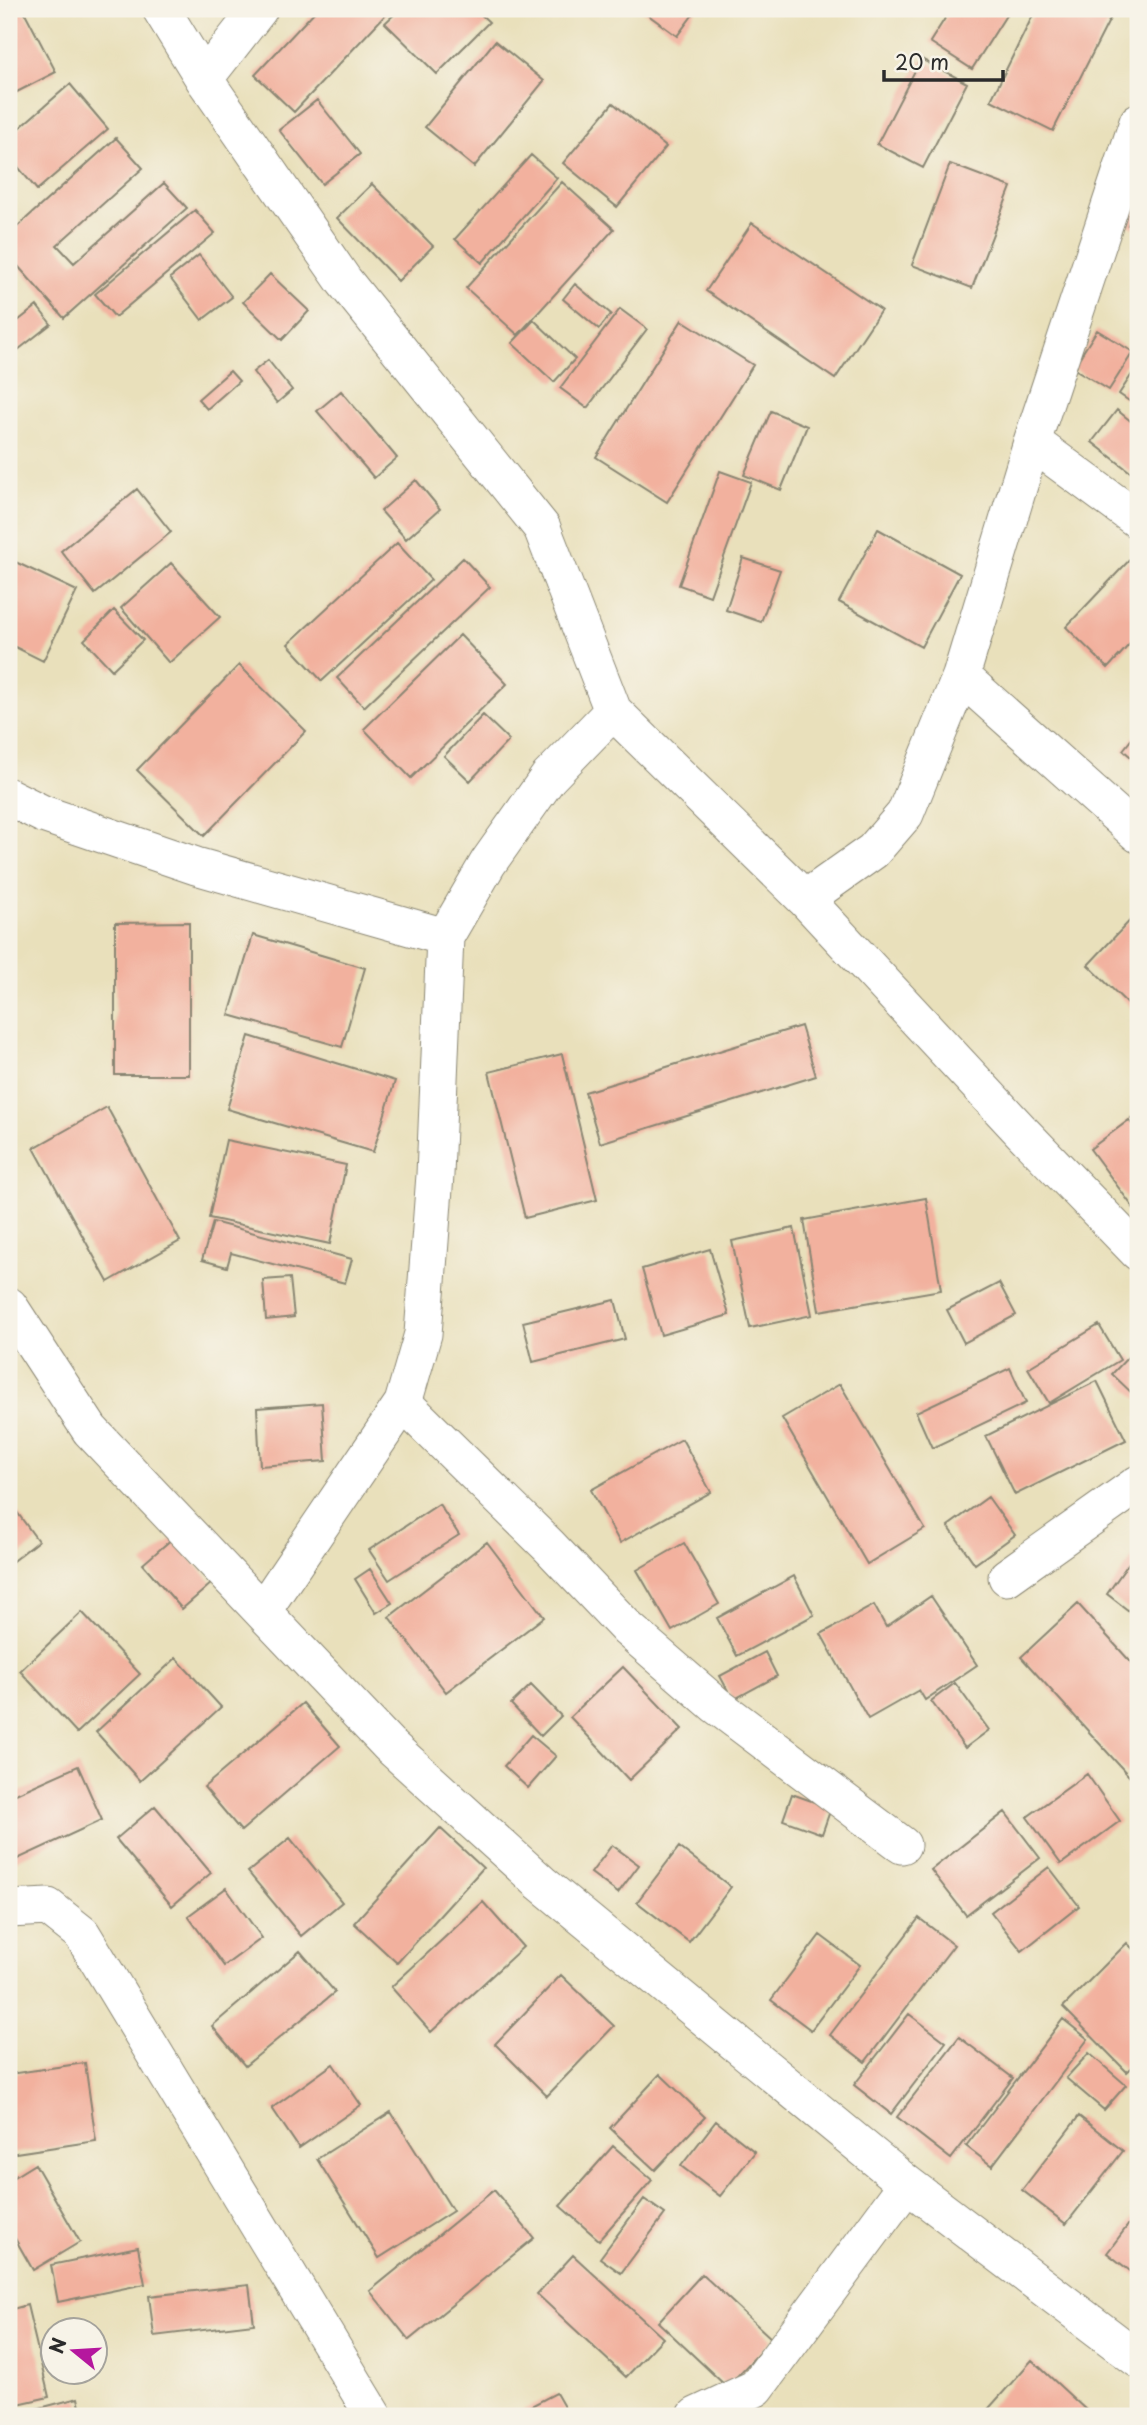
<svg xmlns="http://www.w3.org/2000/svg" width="1147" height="2425" font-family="'Playpen Sans',sans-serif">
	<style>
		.building { fill: #f2b19e }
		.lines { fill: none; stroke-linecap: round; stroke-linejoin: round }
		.street-casing { stroke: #8a8673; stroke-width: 39 }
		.street { stroke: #fff; stroke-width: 37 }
	</style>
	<rect width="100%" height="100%" fill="#f7f3e8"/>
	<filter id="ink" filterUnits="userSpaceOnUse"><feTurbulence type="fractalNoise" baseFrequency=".0143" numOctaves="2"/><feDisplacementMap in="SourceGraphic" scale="14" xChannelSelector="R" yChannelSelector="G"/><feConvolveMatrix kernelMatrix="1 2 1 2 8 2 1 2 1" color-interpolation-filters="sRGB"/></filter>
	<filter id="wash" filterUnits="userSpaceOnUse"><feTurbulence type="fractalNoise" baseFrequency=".00686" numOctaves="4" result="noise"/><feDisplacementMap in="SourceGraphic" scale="28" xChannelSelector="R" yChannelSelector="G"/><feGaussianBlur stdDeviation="1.57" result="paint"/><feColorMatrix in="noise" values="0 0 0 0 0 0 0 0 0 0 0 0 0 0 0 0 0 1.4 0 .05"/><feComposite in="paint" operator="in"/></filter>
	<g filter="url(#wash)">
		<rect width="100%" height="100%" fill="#e9e0bb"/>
		<g id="blocks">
			<path class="building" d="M 9,9 L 23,9 L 56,72 L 9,96 Z
				M 317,9 L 391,9 L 294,112 L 255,75 Z
				M 400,9 L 475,9 L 489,22 L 437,74 L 385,23 Z
				M 640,9 L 697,9 L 677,36 Z
				M 951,9 L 1010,9 L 972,69 L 930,42 Z
				M 1036,9 L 1115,9 L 1053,131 L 991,100 Z
				M 495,41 L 544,81 L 474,167 L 425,127 Z
				M 921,59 L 967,83 L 923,168 L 877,144 Z
				M 70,84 L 108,129 L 37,190 L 9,156 L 9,137 Z
				M 317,100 L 360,154 L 322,184 L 279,130 Z
				M 613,103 L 666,147 L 617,207 L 563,163 Z
				M 116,138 L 143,168 L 57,245 L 74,263 L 164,183 L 187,208 L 64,318 L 9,256 L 9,234 Z
				M 531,155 L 557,178 L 482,263 L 455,239 Z
				M 950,164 L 1011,187 L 972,288 L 912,265 Z
				M 562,182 L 614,229 L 518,335 L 466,288 Z
				M 372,184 L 433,246 L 398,281 L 337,218 Z
				M 1138,199 L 1138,229 L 1128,225 Z
				M 195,210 L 215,233 L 115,317 L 95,294 Z
				M 752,223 L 881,310 L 835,379 L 706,291 Z
				M 199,255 L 232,297 L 202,320 L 170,278 Z
				M 9,268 L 17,277 L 9,284 Z
				M 270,274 L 309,311 L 282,340 L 243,302 Z
				M 575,284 L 611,314 L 599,329 L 563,299 Z
				M 37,306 L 51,324 L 9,357 L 9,328 Z
				M 620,309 L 647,329 L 587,408 L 560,388 Z
				M 534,320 L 575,359 L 554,382 L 512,343 Z
				M 682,320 L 753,365 L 667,502 L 596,457 Z
				M 1097,330 L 1133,352 L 1109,390 L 1073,368 Z
				M 268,360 L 292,390 L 277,403 L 253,372 Z
				M 1138,365 L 1138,407 L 1119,394 Z
				M 230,371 L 239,381 L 207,409 L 198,399 Z
				M 341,391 L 397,458 L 374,478 L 317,411 Z
				M 1117,410 L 1138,427 L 1138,478 L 1092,442 Z
				M 771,411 L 807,426 L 781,490 L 744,475 Z
				M 720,471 L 751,482 L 710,596 L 679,585 Z
				M 416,480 L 440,509 L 406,539 L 381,511 Z
				M 137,489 L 171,532 L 95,594 L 61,551 Z
				M 878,529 L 960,574 L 921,647 L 839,602 Z
				M 397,543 L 431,580 L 322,681 L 288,644 Z
				M 1138,551 L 1138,635 L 1108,668 L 1066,627 Z
				M 463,558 L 490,587 L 364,707 L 337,678 Z
				M 743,558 L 780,570 L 761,622 L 726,610 Z
				M 9,559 L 77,591 L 43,661 L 9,644 Z
				M 171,563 L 220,617 L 169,663 L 121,608 Z
				M 114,610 L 143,640 L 112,670 L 84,640 Z
				M 460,635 L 507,684 L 411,778 L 364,729 Z
				M 239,665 L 306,731 L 204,836 L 137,770 Z
				M 483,715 L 509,740 L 470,781 L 444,756 Z
				M 1138,731 L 1138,763 L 1123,750 Z
				M 1138,912 L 1138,1014 L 1088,965 Z
				M 189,922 L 189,1075 L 115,1075 L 115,923 Z
				M 253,935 L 365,968 L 342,1047 L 229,1015 Z
				M 801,1026 L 816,1076 L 600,1143 L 585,1092 Z
				M 249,1036 L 395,1081 L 373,1152 L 227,1109 Z
				M 562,1054 L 597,1200 L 525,1218 L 489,1072 Z
				M 107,1107 L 180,1241 L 108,1282 L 34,1148 Z
				M 1138,1111 L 1138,1126 L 1131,1118 Z
				M 1129,1120 L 1138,1133 L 1138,1214 L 1090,1149 Z
				M 226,1140 L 346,1165 L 330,1244 L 209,1218 Z
				M 926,1198 L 941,1290 L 819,1311 L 804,1220 Z
				M 213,1222 L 352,1259 L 345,1283 L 231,1253 L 227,1267 L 202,1260 Z
				M 794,1228 L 812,1315 L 750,1328 L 732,1241 Z
				M 710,1249 L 729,1315 L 661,1335 L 642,1269 Z
				M 290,1278 L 294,1317 L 266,1320 L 263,1280 Z
				M 999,1283 L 1016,1315 L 964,1343 L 947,1310 Z
				M 615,1300 L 625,1339 L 533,1362 L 523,1322 Z
				M 1099,1325 L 1120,1360 L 1049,1403 L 1028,1368 Z
				M 1130,1355 L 1138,1363 L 1138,1399 L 1112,1374 Z
				M 1010,1368 L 1026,1403 L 932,1448 L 916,1412 Z
				M 1097,1381 L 1126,1440 L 1015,1495 L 986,1436 Z
				M 840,1384 L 925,1529 L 867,1564 L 782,1418 Z
				M 322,1403 L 326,1461 L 260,1466 L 257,1408 Z
				M 682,1439 L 711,1492 L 620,1543 L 591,1490 Z
				M 988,1497 L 1015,1535 L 975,1564 L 948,1526 Z
				M 439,1504 L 459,1535 L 389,1580 L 369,1550 Z
				M 14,1508 L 38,1541 L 9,1564 L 9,1512 Z
				M 173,1538 L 212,1583 L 182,1609 L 143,1564 Z
				M 487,1542 L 544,1617 L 446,1692 L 389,1617 Z
				M 684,1543 L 719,1604 L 672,1631 L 637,1570 Z
				M 1138,1550 L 1138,1618 L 1107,1594 Z
				M 370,1569 L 392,1603 L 376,1613 L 355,1579 Z
				M 794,1576 L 814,1615 L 737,1656 L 717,1618 Z
				M 931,1596 L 977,1665 L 925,1700 L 919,1690 L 868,1719 L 821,1634 L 874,1605 L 886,1627 Z
				M 1078,1604 L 1138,1670 L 1138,1786 L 1021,1657 Z
				M 82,1612 L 140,1674 L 77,1733 L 20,1671 Z
				M 765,1652 L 777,1676 L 733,1700 L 720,1676 Z
				M 176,1658 L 221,1707 L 140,1781 L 96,1732 Z
				M 623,1667 L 682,1729 L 629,1780 L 570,1717 Z
				M 955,1683 L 989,1730 L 965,1748 L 931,1701 Z
				M 531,1685 L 561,1716 L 541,1736 L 511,1704 Z
				M 303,1703 L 340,1746 L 241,1831 L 204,1787 Z
				M 531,1735 L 556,1756 L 528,1788 L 504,1766 Z
				M 78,1766 L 102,1820 L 9,1863 L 9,1797 Z
				M 1087,1774 L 1120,1821 L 1061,1864 L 1027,1817 Z
				M 792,1794 L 831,1808 L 822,1834 L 783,1820 Z
				M 155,1806 L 211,1873 L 172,1906 L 116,1839 Z
				M 1005,1812 L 1040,1858 L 966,1915 L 931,1870 Z
				M 440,1828 L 483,1868 L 397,1963 L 354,1923 Z
				M 290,1838 L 342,1902 L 301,1936 L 248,1872 Z
				M 612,1845 L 639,1865 L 618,1893 L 591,1873 Z
				M 679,1847 L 731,1887 L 689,1942 L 637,1902 Z
				M 1049,1867 L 1079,1906 L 1022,1951 L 991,1912 Z
				M 226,1888 L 262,1938 L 224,1966 L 188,1916 Z
				M 483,1902 L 523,1947 L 431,2032 L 391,1987 Z
				M 919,1918 L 954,1945 L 865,2062 L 830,2035 Z
				M 820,1935 L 860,1965 L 811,2030 L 771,2000 Z
				M 1127,1943 L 1138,1954 L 1138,2062 L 1127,2072 L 1063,2007 Z
				M 300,1951 L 335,1992 L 245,2066 L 212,2026 Z
				M 561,1975 L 614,2026 L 547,2096 L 495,2044 Z
				M 909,2014 L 946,2042 L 891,2114 L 854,2085 Z
				M 1063,2019 L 1088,2039 L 992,2166 L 966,2146 Z
				M 959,2037 L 1013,2078 L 951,2159 L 897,2117 Z
				M 1089,2053 L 1126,2085 L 1104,2110 L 1066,2078 Z
				M 85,2063 L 96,2141 L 9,2154 L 9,2074 Z
				M 333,2064 L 361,2105 L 299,2148 L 272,2108 Z
				M 660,2074 L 705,2117 L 655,2170 L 610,2128 Z
				M 391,2112 L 453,2211 L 379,2258 L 317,2159 Z
				M 1079,2116 L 1123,2151 L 1066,2224 L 1022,2190 Z
				M 716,2121 L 755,2152 L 720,2196 L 681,2166 Z
				M 613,2146 L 652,2180 L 599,2240 L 560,2206 Z
				M 35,2164 L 80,2242 L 33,2270 L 9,2228 L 9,2180 Z
				M 494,2190 L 534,2238 L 409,2340 L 370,2291 Z
				M 644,2199 L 665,2214 L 621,2273 L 600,2258 Z
				M 1138,2212 L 1138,2277 L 1107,2253 Z
				M 138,2247 L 145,2284 L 58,2302 L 51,2265 Z
				M 573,2255 L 663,2338 L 626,2377 L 537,2294 Z
				M 702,2274 L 772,2339 L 727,2387 L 658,2322 Z
				M 249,2285 L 254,2324 L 154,2336 L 149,2296 Z
				M 27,2305 L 49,2397 L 9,2406 L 9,2310 Z
				M 1032,2360 L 1087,2411 L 1081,2416 L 982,2416 Z
				M 556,2393 L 568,2414 L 564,2416 L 512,2416 Z
				M 78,2398 L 82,2416 L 13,2416 L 13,2415 Z"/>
		</g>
	</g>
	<g filter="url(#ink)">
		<use href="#blocks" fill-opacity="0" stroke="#8a8673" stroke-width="2"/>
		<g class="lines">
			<defs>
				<path id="street" d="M 161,9 L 204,79 L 344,281 L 542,528 L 613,711 L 805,899 L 1021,1131 L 1138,1252
					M 204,79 L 259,9
					M 1032,442 L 1138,520
					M 961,676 L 1138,834
					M 9,797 L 43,814 L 196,866 L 445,937
					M 805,899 L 873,851 L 905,814 L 961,676 L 1032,442 L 1138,122
					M 9,1306 L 90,1430 L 389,1745 L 541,1883 L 907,2184 L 1138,2359
					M 403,1403 L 549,1546 L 628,1629 L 716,1705 L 902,1845
					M 1007,1577 L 1138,1484
					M 263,1610 L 403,1403 L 423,1334 L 435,1175 L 445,937 L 488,863 L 548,778 L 613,711
					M 9,1909 L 48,1907 L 82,1934 L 374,2416
					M 696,2416 L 756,2388 L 907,2184"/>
			</defs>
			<use href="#street" class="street-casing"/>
			<use href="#street" class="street"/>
		</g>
	</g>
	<rect width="1147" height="2425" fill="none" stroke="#f7f3e8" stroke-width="35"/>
	<g transform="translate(74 2351) rotate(288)"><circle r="33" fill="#f7f3e8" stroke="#a5a39c" stroke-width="2"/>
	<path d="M0-5L12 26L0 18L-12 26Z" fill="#b5179e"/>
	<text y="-10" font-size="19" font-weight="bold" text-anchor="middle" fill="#2b2b2b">N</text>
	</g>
	<path d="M884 70v10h119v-10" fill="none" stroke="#2b2b2b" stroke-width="3.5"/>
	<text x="895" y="70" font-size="21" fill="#2b2b2b" stroke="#f7f3e8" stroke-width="5" paint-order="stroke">20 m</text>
</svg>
